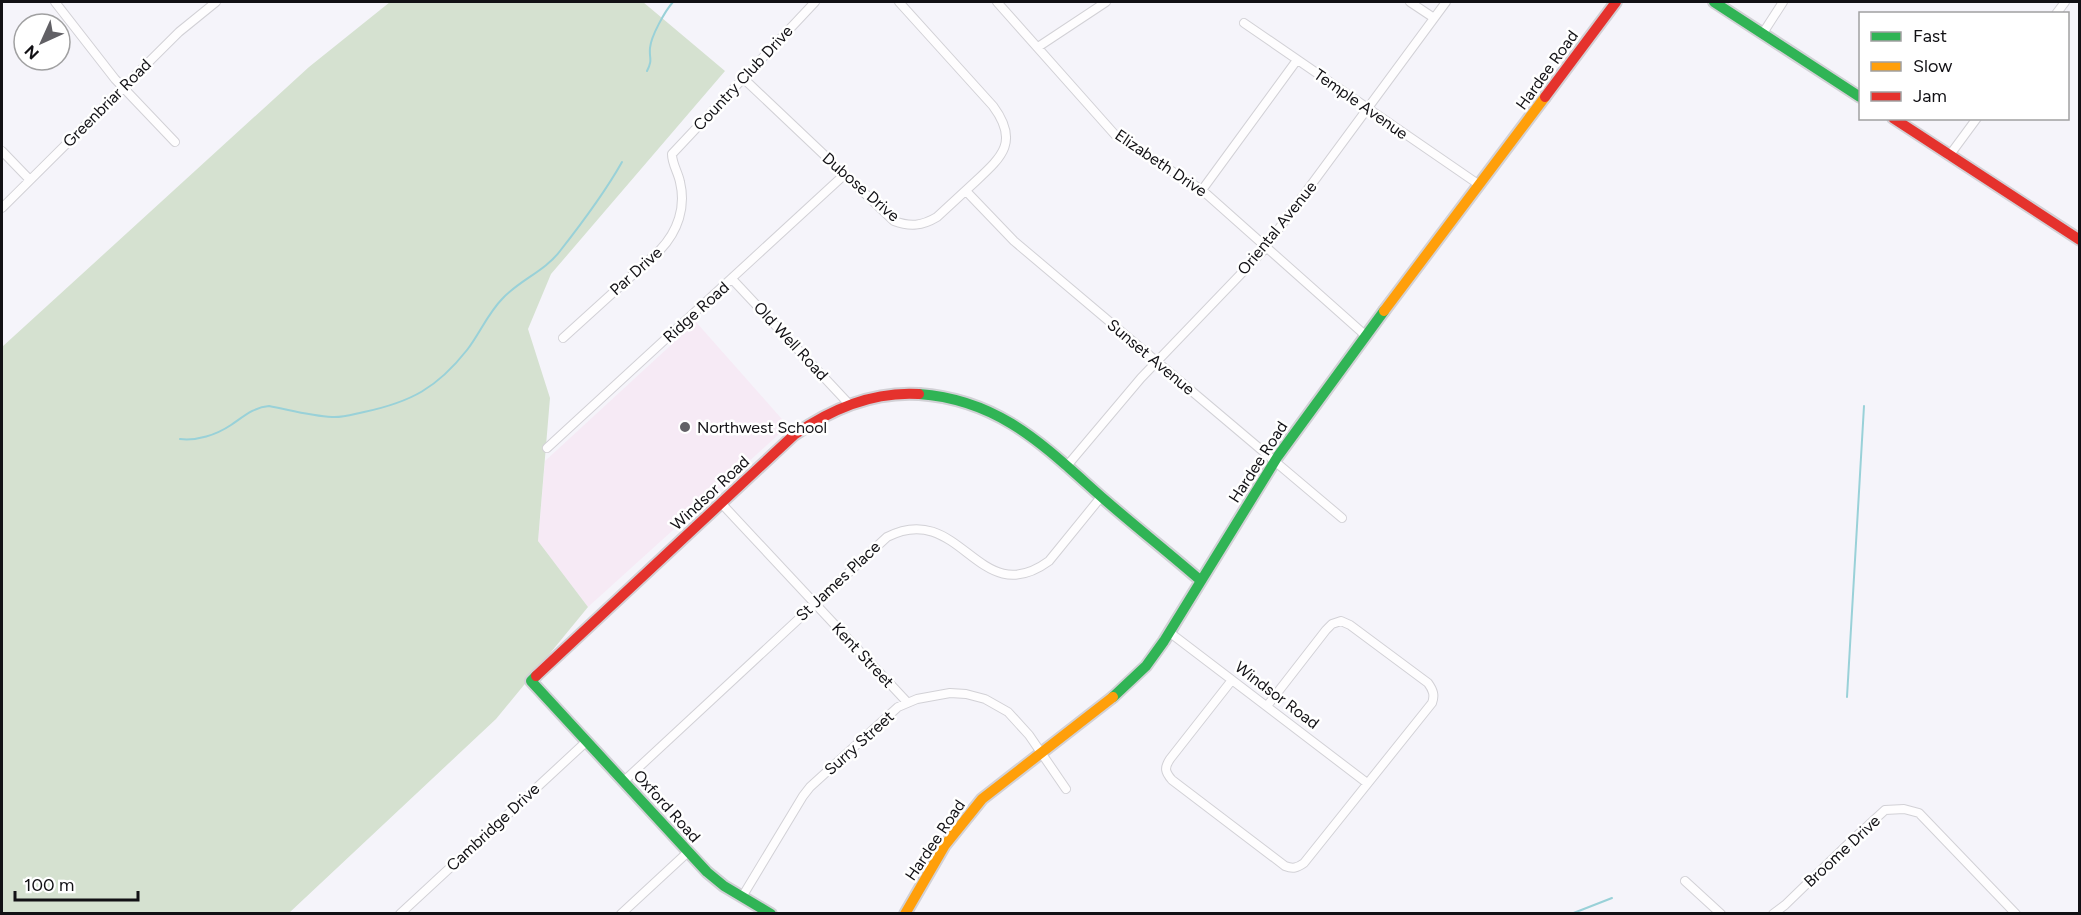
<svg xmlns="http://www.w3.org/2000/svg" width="2081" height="915" font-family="Figtree,sans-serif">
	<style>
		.education { fill: #f6eaf5 }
		.green { fill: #d5e1d0 }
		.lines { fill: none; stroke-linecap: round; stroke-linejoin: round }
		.stream { stroke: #99d1d8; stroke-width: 2 }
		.street-casing { stroke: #d2d1d6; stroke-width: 10 }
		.fast-casing { stroke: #d2d1d6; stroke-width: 14 }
		.slow-casing { stroke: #d2d1d6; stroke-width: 14 }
		.jam-casing { stroke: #d2d1d6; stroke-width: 14 }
		.street { stroke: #fefdfe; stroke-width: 8 }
		.fast { stroke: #30b455; stroke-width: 10 }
		.slow { stroke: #ff9f0a; stroke-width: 10 }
		.jam { stroke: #e5322d; stroke-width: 10 }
		.poi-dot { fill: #616065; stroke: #fff; stroke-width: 2 }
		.labels { text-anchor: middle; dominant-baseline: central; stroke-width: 5; stroke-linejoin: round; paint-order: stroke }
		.street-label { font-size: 16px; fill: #121115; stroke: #fff }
		.poi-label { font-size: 16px; fill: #121115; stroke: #fff; text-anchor: start }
	</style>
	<rect width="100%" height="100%" fill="#f5f4fa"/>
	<path class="education" d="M 696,322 L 788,426 L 588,607 L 538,541 L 545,461 Z"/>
	<path class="green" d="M 390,2 L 643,2 L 725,71 L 551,274 L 528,329 L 550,398 L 538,541 L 588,607 L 496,719 L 289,913 L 2,913 L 2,347 L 309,67 Z"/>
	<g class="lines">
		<path class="stream" d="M 647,71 C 653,59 649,59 650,48 C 651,36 665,11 673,2
			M 180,439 C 197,441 216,435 231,425 C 243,417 254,407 269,406 C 290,410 311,416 332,417 C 342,418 354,414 364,412 C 411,402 437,388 467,350 C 480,333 488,313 503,298 C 520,280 545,271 560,251 C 582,223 604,194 622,162
			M 1847,697 L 1864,406
			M 1571,914 L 1612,898"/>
		<defs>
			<path id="street" d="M 55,2 L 115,79 L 175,142
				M 997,2 L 1117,137 L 1202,190 L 1365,335
				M 1410,2 L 1434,18
				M 2056,14 L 2065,2
				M 1244,23 L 1478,184
				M 1763,33 L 1783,2
				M 1038,47 L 1106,2
				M 743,78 L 894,221 C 910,227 922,226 937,217 C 950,205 963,193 976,181 C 1003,156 1019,141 993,106 L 899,2
				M 2,151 L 30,180
				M 1949,156 L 1977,118
				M 1202,190 L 1297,60
				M 966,191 L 1014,241 L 1342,518
				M 2,208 L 179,32 L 216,2
				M 732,279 L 849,404
				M 563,338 L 660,250 C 678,231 686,207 680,182 C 678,172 672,164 672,154 L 815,2
				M 547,448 L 844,175
				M 1066,467 L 1141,378 L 1261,253 L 1446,2
				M 721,503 L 907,702
				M 1169,632 L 1367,783
				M 1232,680 L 1170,759 C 1164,768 1165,772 1172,780 L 1285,866 C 1293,869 1297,868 1304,863 L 1432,703 C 1435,695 1433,690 1428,683 L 1350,625 L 1341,621 L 1332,624 L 1326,630 L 1267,706
				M 624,781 L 887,537 C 961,499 978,613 1049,561 L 1101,497
				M 1685,881 L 1721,914
				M 742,897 L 803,796 L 810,787 L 898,707 L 917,699 L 950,693 L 966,694 L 985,699 L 1008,712 L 1029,735 L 1066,789
				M 400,914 L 587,741
				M 621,914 L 688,852
				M 1773,914 L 1785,905 L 1849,843 L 1885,810 L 1904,809 L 1919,813 L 2016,914"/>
			<path id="fast" d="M 1714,2 L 1860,97
				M 919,394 C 1002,400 1046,448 1105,500 C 1136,527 1169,553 1200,580
				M 536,676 L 531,681 L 707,872 L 724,886 L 771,914
				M 1113,697 L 1146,666 L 1164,641 L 1278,456 L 1384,311"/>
			<path id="slow" d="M 1384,311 L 1545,97
				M 905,914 L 945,845 L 982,799 L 1113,697"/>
			<path id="jam" d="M 1545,97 L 1616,2
				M 1893,118 L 2080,240
				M 536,676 L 794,435 C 831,409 872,391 919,394"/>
		</defs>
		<use href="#street" class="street-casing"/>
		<use href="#fast" class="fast-casing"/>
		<use href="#slow" class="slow-casing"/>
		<use href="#jam" class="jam-casing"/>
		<use href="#street" class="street"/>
		<use href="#fast" class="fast"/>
		<use href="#slow" class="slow"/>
		<use href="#jam" class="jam"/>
	</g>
	<circle class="poi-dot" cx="685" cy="427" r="6"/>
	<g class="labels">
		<g class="street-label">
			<text transform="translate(1547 70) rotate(-54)">Hardee Road</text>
			<text transform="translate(743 78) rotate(-47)">Country Club Drive</text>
			<text transform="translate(107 103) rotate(-45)">Greenbriar Road</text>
			<text transform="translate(1361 104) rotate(35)">Temple Avenue</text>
			<text transform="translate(1161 163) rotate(34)">Elizabeth Drive</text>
			<text transform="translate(861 187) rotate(41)">Dubose Drive</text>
			<text transform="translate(1277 228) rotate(-51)">Oriental Avenue</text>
			<text transform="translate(636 271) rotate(-42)">Par Drive</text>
			<text transform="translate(696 312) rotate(-42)">Ridge Road</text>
			<text transform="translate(791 341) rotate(47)">Old Well Road</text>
			<text transform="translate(1151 357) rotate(40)">Sunset Avenue</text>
			<text transform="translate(1258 462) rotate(-57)">Hardee Road</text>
			<text transform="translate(710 493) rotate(-43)">Windsor Road</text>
			<text transform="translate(838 581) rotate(-43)">St James Place</text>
			<text transform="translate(863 655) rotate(47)">Kent Street</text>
			<text transform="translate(1277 695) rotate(37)">Windsor Road</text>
			<text transform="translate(859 743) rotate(-42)">Surry Street</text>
			<text transform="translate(667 806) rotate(48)">Oxford Road</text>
			<text transform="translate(493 827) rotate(-43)">Cambridge Drive</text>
			<text transform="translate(935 840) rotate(-56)">Hardee Road</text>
			<text transform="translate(1842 851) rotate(-43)">Broome Drive</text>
		</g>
		<g class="poi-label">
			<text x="697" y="427">Northwest School</text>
		</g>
	</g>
	<rect width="2081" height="915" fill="none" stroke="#121115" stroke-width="6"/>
	<rect x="1859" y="12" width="210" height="108" fill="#ffffff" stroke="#a0a0a1" stroke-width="1.5"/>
	<rect x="1871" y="32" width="30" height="9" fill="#30b455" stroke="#a0a0a1" stroke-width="1.5"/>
	<text x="1913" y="42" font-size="18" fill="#121115">Fast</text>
	<rect x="1871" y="62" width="30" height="9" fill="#ff9f0a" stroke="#a0a0a1" stroke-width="1.5"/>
	<text x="1913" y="72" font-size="18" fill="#121115">Slow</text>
	<rect x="1871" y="92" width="30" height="9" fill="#e5322d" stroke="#a0a0a1" stroke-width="1.5"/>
	<text x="1913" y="102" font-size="18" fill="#121115">Jam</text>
	<g transform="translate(42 42) rotate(225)"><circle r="28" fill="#ffffff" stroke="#a0a0a1" stroke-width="1.5"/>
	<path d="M0-4.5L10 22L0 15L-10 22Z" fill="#616065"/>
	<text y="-9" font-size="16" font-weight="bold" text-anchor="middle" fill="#121115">N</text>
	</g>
	<path d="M15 891v9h123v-9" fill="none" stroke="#121115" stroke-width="3"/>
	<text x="24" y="891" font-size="18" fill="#121115" stroke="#ffffff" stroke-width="4.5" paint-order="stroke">100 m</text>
</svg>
